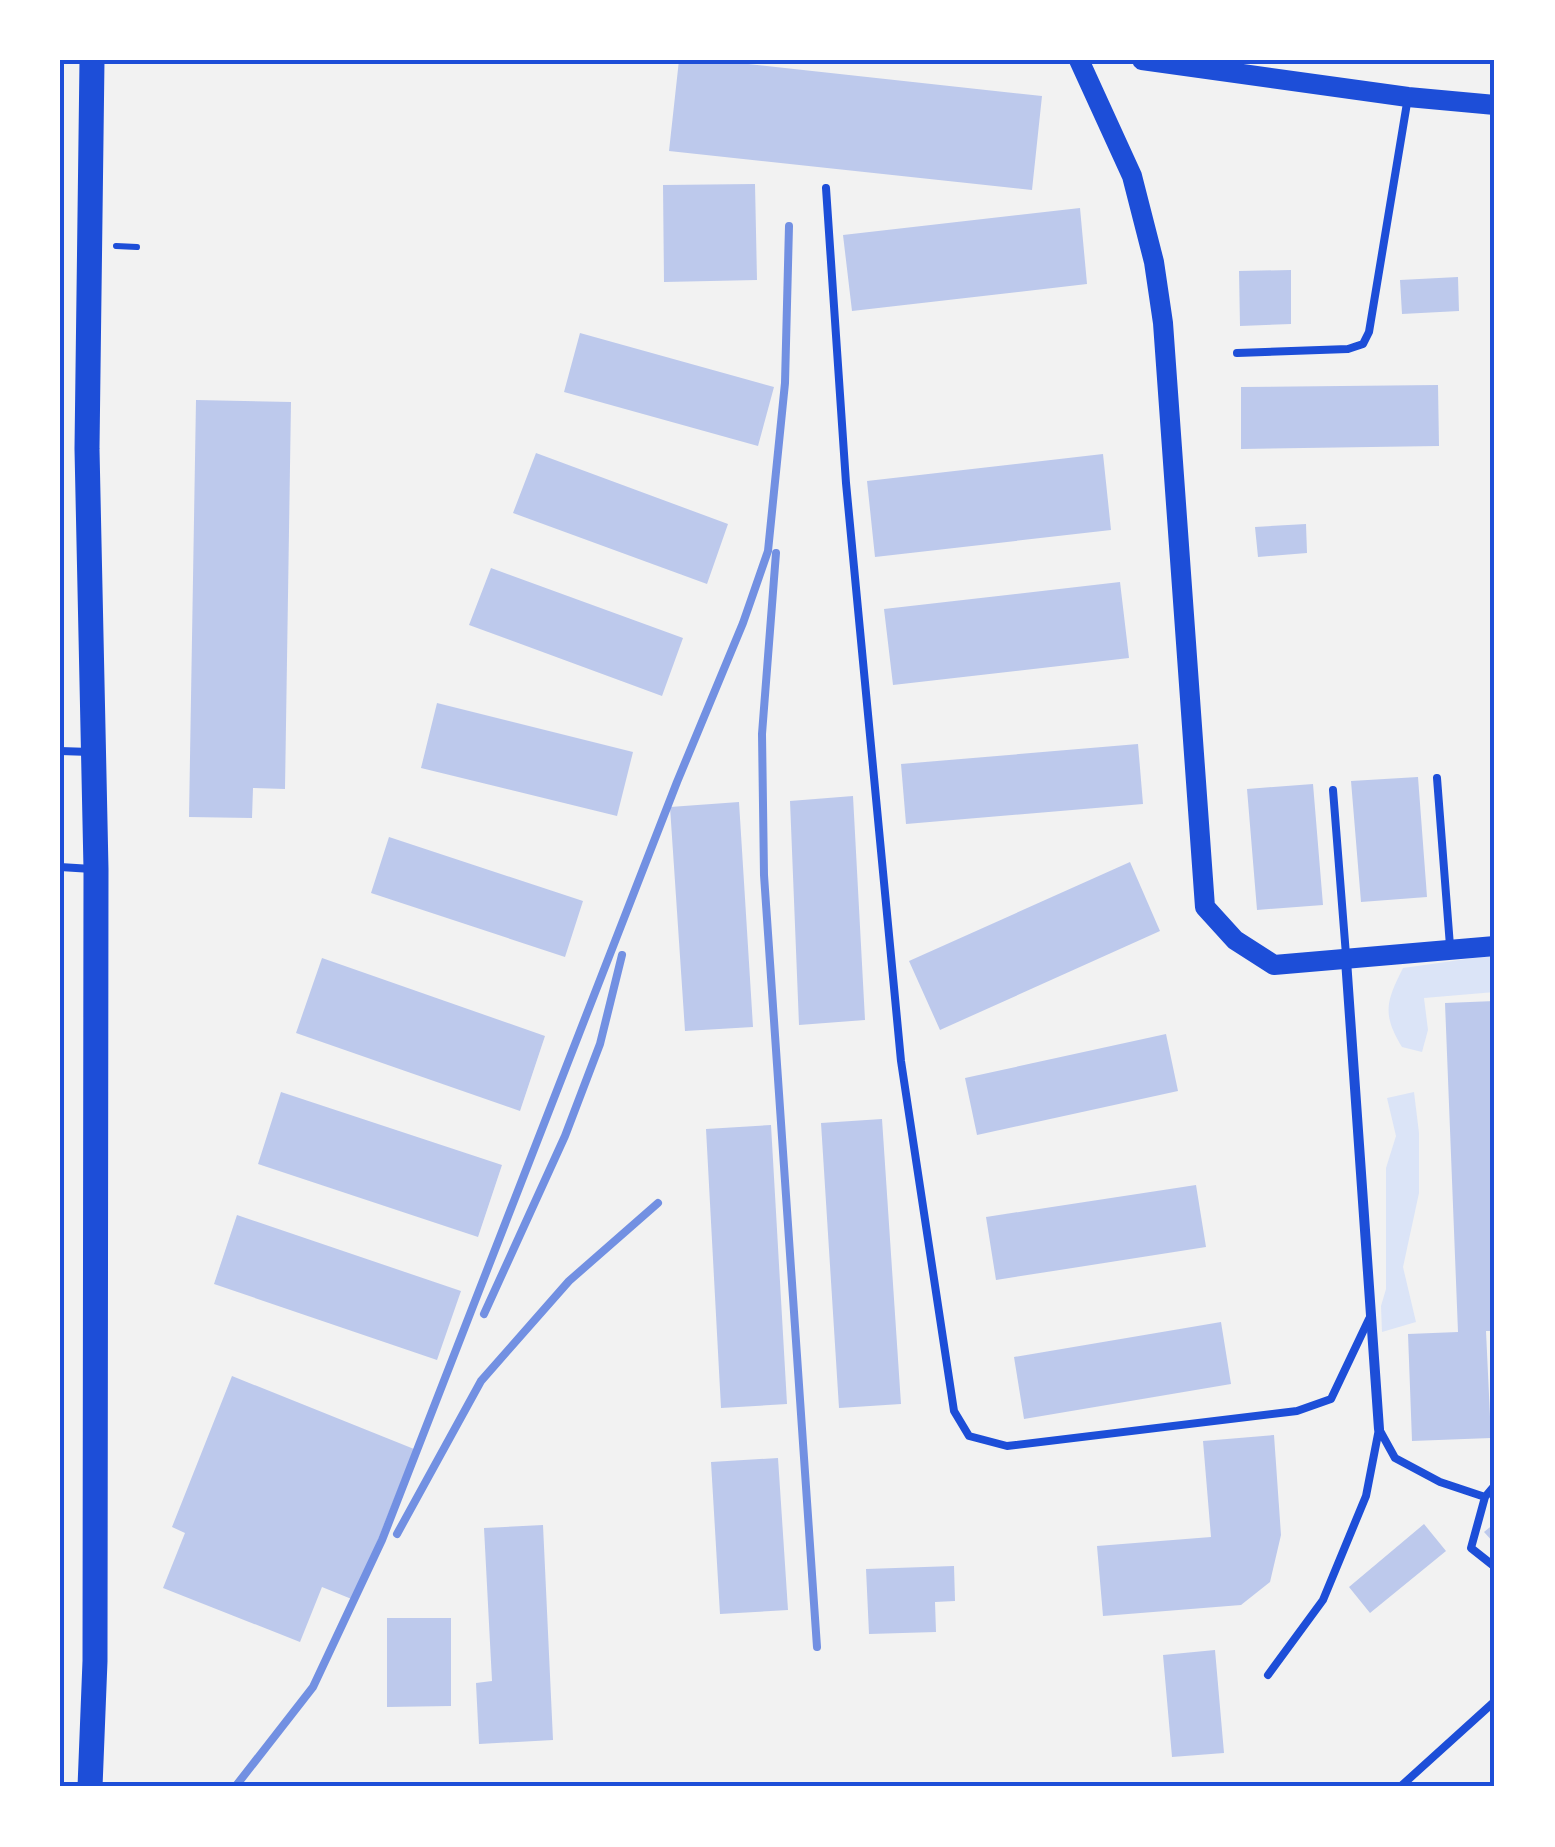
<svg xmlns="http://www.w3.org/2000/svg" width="1555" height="1847" font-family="Commissioner,sans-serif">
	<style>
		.green { fill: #dbe4f7 }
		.building { fill: #bdc9ec }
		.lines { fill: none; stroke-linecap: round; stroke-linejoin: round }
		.path { stroke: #1d4ed8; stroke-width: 6 }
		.service { stroke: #1d4ed8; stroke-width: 8 }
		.minor { stroke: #1d4ed8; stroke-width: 10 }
		.secondary { stroke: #1d4ed8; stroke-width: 20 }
		.primary { stroke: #1d4ed8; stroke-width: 25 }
		.rail { stroke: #7290e2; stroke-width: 8 }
		.neatline { fill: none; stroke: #1d4ed8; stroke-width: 4 }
	</style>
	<rect width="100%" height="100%" fill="#f2f2f2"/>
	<path class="green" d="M 1495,955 L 1495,992 L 1424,998 L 1428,1030 L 1422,1052 L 1402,1047 C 1382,1014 1386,1002 1403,968 Z
		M 1414,1092 L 1419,1133 L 1419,1193 L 1403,1267 L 1416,1322 L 1382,1332 L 1381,1306 L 1386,1289 L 1386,1168 L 1396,1136 L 1387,1098 Z"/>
	<path class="building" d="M 679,60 L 712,60 L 1042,96 L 1032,190 L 669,151 Z
		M 755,184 L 757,280 L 664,282 L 663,185 Z
		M 1080,208 L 1087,284 L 852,311 L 843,235 Z
		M 1291,270 L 1291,324 L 1240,326 L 1239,271 Z
		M 1458,277 L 1459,311 L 1402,314 L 1400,280 Z
		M 580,333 L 774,387 L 758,446 L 564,392 Z
		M 1438,385 L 1439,446 L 1241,449 L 1241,387 Z
		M 196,400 L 291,402 L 285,789 L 253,788 L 252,818 L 189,817 Z
		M 536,453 L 728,524 L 707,584 L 513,513 Z
		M 1103,454 L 1111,530 L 875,557 L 867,481 Z
		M 1306,524 L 1307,553 L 1258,557 L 1255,527 Z
		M 491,568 L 683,638 L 662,696 L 469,625 Z
		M 1120,582 L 1129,658 L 893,685 L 884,609 Z
		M 437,703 L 633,752 L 617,816 L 421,768 Z
		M 1138,744 L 1143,804 L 906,824 L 901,764 Z
		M 1418,777 L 1427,897 L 1361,902 L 1351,781 Z
		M 1313,784 L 1323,905 L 1257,910 L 1247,789 Z
		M 853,796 L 865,1020 L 799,1025 L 790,801 Z
		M 739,802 L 753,1027 L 685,1031 L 670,807 Z
		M 389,837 L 583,901 L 565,957 L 371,893 Z
		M 1130,862 L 1160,931 L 940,1030 L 909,961 Z
		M 322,958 L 545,1036 L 520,1111 L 296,1033 Z
		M 1495,1001 L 1495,1331 L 1486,1331 L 1491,1438 L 1412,1441 L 1408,1334 L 1458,1332 L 1445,1003 Z
		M 1166,1034 L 1178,1091 L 977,1135 L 965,1078 Z
		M 281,1092 L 502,1165 L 478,1237 L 258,1164 Z
		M 882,1119 L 901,1404 L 839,1408 L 821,1123 Z
		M 771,1125 L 787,1404 L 721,1408 L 706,1129 Z
		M 1196,1185 L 1206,1247 L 996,1280 L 986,1217 Z
		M 237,1215 L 461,1291 L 437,1360 L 214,1284 Z
		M 1221,1322 L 1231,1384 L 1024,1419 L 1014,1357 Z
		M 232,1376 L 414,1449 L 354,1600 L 322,1587 L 300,1642 L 163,1588 L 185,1533 L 172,1527 Z
		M 1274,1435 L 1281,1535 L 1270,1582 L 1241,1605 L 1103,1616 L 1097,1546 L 1211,1537 L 1203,1441 Z
		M 778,1458 L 788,1610 L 720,1614 L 711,1462 Z
		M 1495,1523 L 1495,1544 L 1484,1532 Z
		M 1424,1524 L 1446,1551 L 1370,1613 L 1349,1587 Z
		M 543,1525 L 553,1740 L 479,1744 L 476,1683 L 492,1681 L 484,1528 Z
		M 954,1566 L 955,1601 L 935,1602 L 936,1632 L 869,1634 L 866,1569 Z
		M 387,1618 L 451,1618 L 451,1706 L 387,1707 Z
		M 1215,1650 L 1224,1753 L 1172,1757 L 1163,1655 Z"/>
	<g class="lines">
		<path class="path" d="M 116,246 L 137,247"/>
		<path class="service" d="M 826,188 L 846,483 L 901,1061 L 954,1411 L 969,1436 L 1007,1446 L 1297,1411 L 1331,1399 L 1369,1319
			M 1237,353 L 1348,349 L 1363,344 L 1369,332 L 1408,97
			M 60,751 L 90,752
			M 1437,778 L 1450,946
			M 1333,790 L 1346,955
			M 60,867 L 92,869
			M 1485,1497 L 1471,1548 L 1495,1567
			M 1268,1675 L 1323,1600 L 1366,1496 L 1379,1429 L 1395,1458 L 1440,1482 L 1485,1497 L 1495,1485
			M 1400,1787 L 1495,1701"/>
		<path class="minor" d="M 1346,960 L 1379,1429"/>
		<path class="secondary" d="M 1079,60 L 1132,176 L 1154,262 L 1163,323 L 1205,907 L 1235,940 L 1274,965 L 1495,946
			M 1142,60 L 1408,97 L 1495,105"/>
		<path class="primary" d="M 90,1787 L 95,1661 L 96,869 L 87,449 L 92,60"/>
		<path class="rail" d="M 776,553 L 762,734 L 764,875 L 817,1647
			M 484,1314 L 565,1136 L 600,1044 L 622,955
			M 397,1534 L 481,1381 L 569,1281 L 658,1203
			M 235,1787 L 313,1687 L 382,1540 L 677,782 L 743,623 L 768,551 L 785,383 L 789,226"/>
	</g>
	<rect width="1555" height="1847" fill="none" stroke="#ffffff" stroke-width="125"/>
	<rect x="62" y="62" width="1430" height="1722" class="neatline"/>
</svg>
